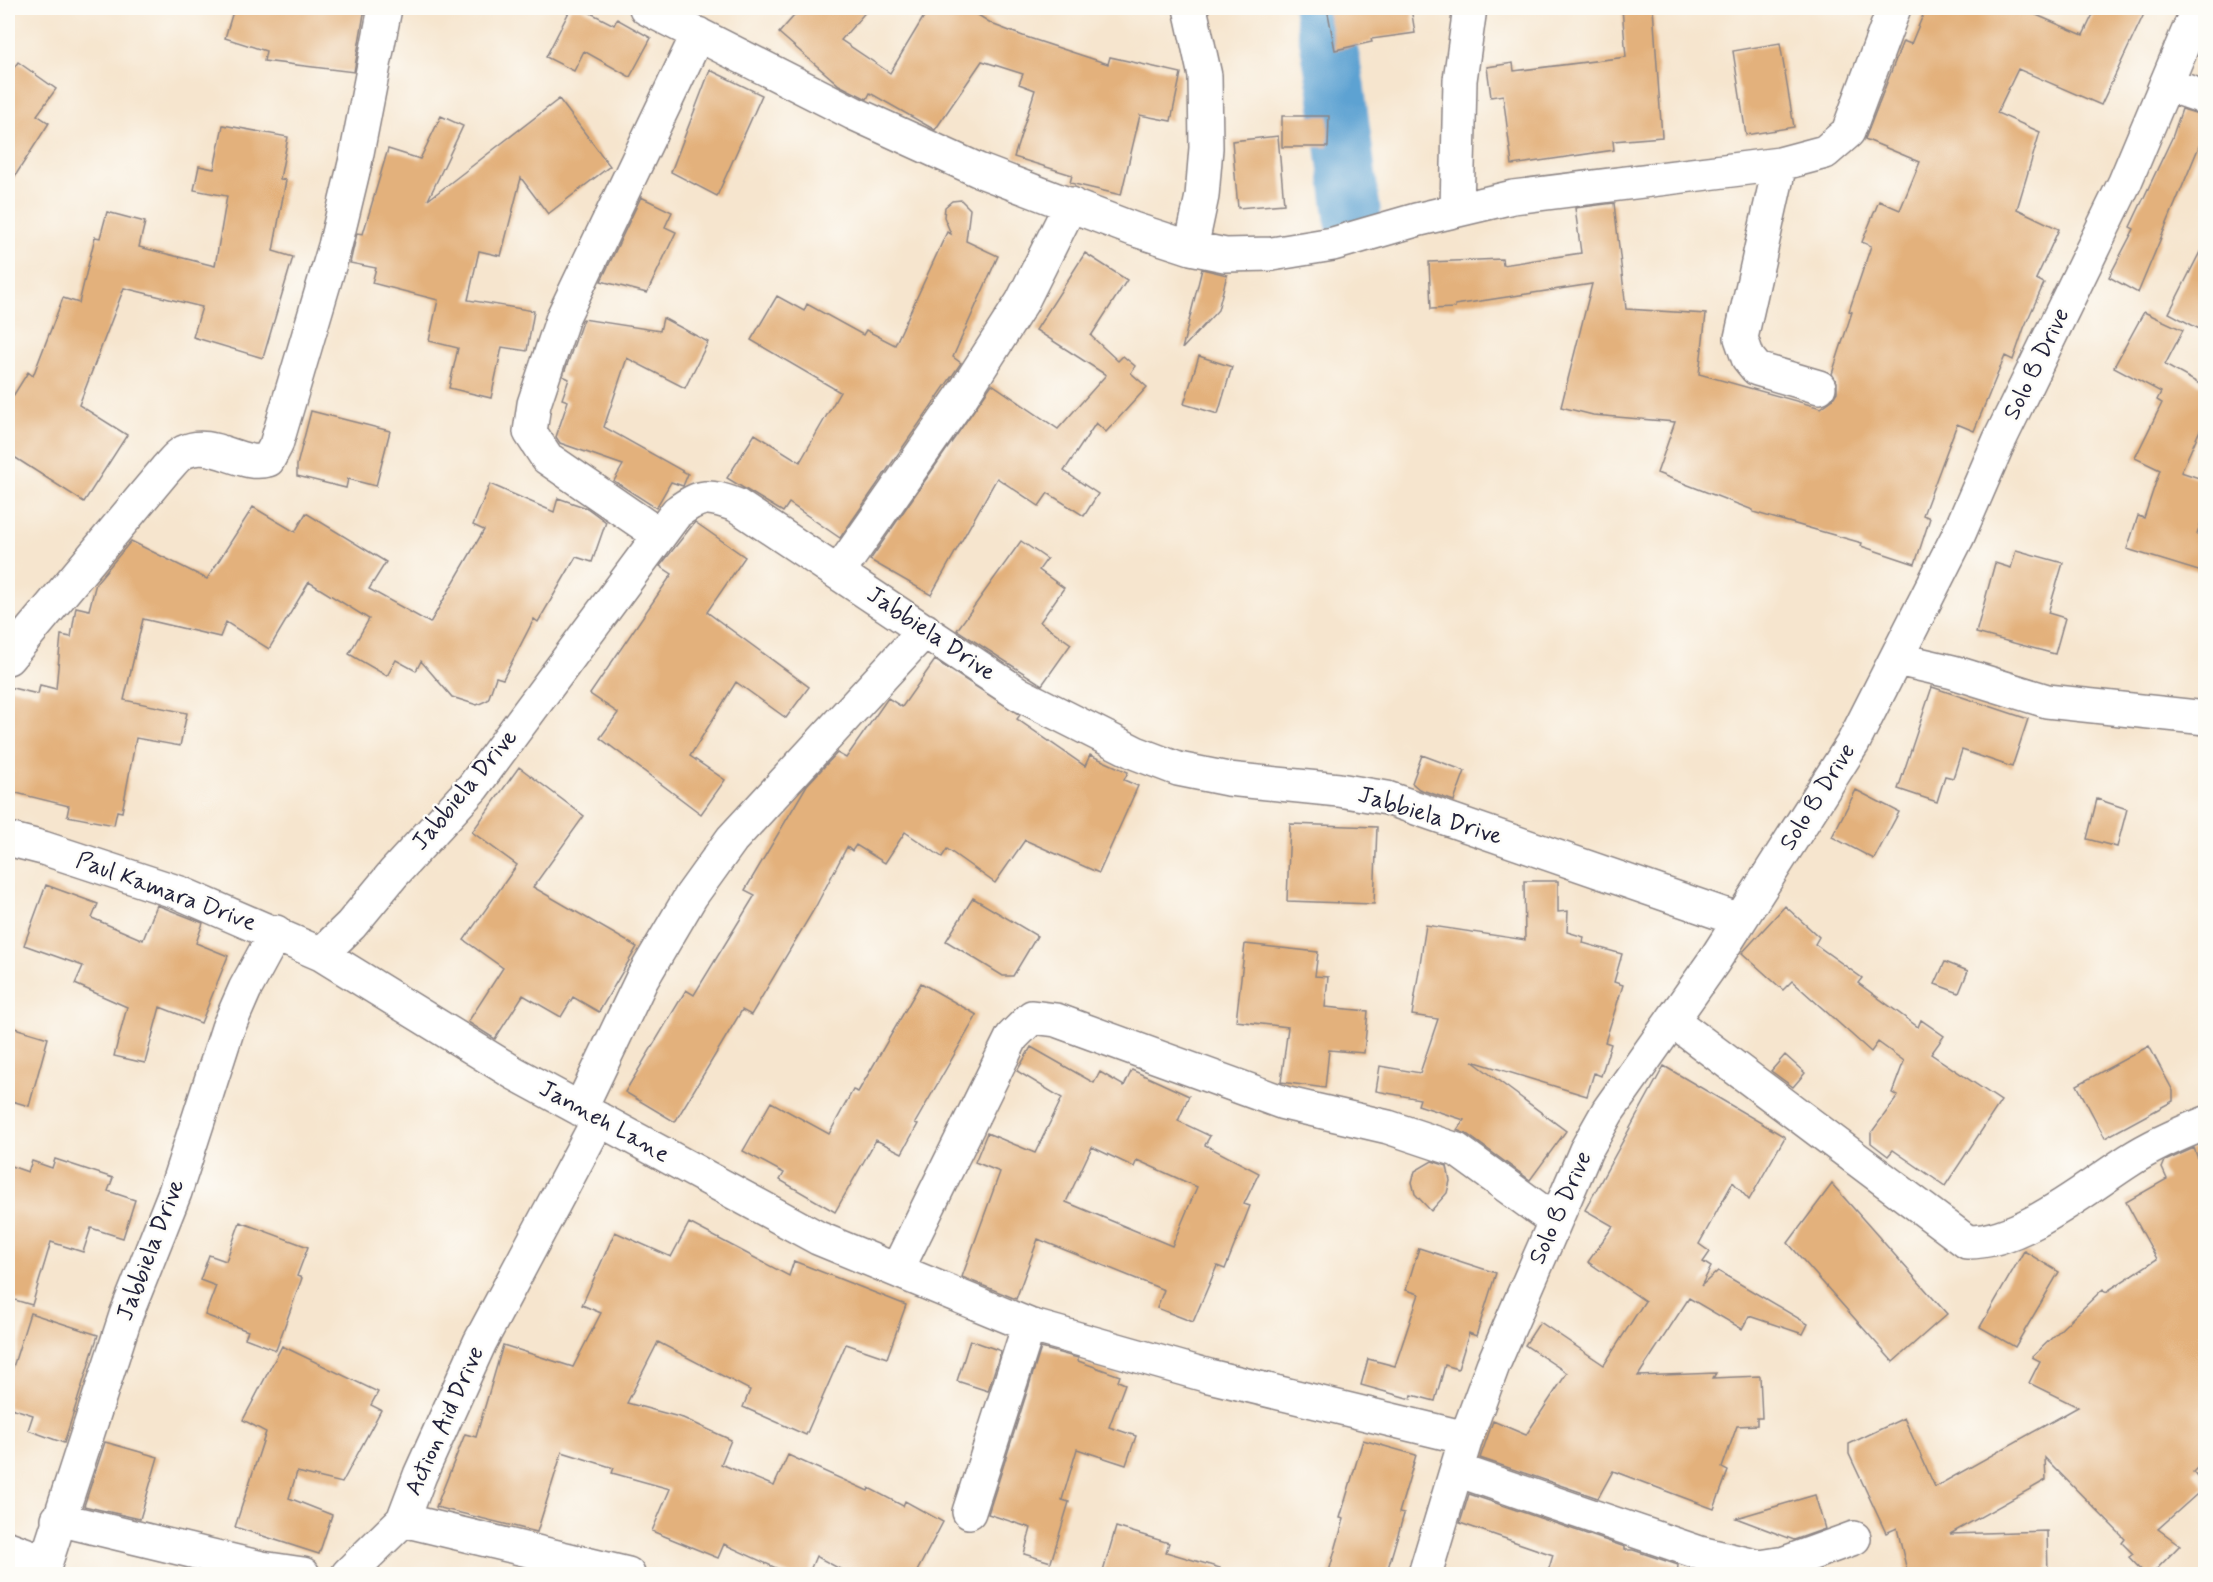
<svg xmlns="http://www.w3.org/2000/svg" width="2213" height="1582" font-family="Mynerve,sans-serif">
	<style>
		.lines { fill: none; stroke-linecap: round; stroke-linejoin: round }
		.river { stroke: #5da2d2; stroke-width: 57 }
		.building { fill: #e3b17c; fill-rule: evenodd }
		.minor-casing { stroke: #8c8484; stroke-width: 36 }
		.minor { stroke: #fff; stroke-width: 33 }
		.labels { text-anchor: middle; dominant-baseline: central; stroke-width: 5; stroke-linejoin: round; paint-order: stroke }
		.street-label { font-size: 24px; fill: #22223b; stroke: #fdfcf7 }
	</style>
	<rect width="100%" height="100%" fill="#fdfcf7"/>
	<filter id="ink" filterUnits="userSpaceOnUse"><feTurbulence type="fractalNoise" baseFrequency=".0167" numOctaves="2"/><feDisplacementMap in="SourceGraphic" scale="12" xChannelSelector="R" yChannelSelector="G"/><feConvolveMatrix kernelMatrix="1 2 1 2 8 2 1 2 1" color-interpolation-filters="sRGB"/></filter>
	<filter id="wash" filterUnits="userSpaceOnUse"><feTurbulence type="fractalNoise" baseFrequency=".008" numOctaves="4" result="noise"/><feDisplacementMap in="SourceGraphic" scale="24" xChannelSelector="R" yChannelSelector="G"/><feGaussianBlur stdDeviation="1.35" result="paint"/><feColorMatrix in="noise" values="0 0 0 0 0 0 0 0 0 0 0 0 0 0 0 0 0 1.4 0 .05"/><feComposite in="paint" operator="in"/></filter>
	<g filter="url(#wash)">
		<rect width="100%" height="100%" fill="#f6e5ce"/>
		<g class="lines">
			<path class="river" d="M 1322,8 L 1336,86 L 1353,218"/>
		</g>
		<g id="blocks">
			<path class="building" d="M 234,8 L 365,8 L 354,72 L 264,61 L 266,51 L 225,38 Z
				M 571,8 L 581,8 L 614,25 L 617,19 L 651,38 L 630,77 L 584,51 L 574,71 L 546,57 Z
				M 801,8 L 869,8 L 841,40 L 890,73 L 929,8 L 967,8 L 994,25 L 1023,36 L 1108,64 L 1110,57 L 1181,73 L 1171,121 L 1140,115 L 1121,195 L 1070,183 L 1072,175 L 1014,157 L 1035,90 L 1019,84 L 1023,74 L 982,61 L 935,130 L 870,93 L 867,99 L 839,85 L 779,33 Z
				M 1327,8 L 1411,8 L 1415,33 L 1371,39 L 1372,42 L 1335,50 Z
				M 1622,8 L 1653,8 L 1662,137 L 1613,141 L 1614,150 L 1512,165 L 1503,95 L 1491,97 L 1487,67 L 1513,63 L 1514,71 L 1626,57 Z
				M 1926,8 L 2020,8 L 2083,35 L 2096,8 L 2130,8 L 2144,14 L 2101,105 L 2018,69 L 1997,113 L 2040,132 L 2017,209 L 2059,229 L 2036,279 L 2044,283 L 2024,328 L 2013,360 L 2005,356 L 1974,431 L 1957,424 L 1923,515 L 1930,518 L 1915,564 L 1861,546 L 1862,543 L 1753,512 L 1753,510 L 1657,473 L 1675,422 L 1593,415 L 1561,407 L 1592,284 L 1455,305 L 1455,308 L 1431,309 L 1429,262 L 1502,259 L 1503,265 L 1581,253 L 1575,208 L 1614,203 L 1626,309 L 1706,314 L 1699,374 L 1821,408 L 1832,400 L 1837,392 L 1837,382 L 1832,374 L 1852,312 L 1849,311 L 1871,246 L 1862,242 L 1879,201 L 1900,210 L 1920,162 L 1865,139 L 1903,41 L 1911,44 Z
				M 1780,43 L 1794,127 L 1746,135 L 1733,51 Z
				M 18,62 L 56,89 L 37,115 L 49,123 L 8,187 L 8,76 Z
				M 710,70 L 762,95 L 717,196 L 671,172 Z
				M 559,99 L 610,166 L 548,214 L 521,178 L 501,256 L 479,251 L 468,300 L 534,311 L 527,351 L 502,347 L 491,398 L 449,388 L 458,348 L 429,341 L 438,300 L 372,283 L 376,268 L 350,263 L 357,233 L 363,234 L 388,149 L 420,159 L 441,116 L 463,126 L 428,200 Z
				M 2182,109 L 2205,116 L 2205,132 L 2138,293 L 2109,277 L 2134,229 L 2130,227 L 2172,138 Z
				M 1282,116 L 1329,116 L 1328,147 L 1282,147 Z
				M 223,125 L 288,137 L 280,179 L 286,180 L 273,251 L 293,257 L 263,358 L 193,337 L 202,307 L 124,288 L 79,405 L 127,435 L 84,502 L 8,453 L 8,404 L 28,372 L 33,376 L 63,298 L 79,303 L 95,237 L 100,238 L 107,212 L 145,222 L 139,247 L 215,266 L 227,196 L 194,190 L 199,166 L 214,169 Z
				M 1278,136 L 1284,204 L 1238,208 L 1232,141 Z
				M 641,197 L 672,212 L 665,227 L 676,232 L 647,293 L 601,281 Z
				M 961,200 L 970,209 L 966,241 L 998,256 L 953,357 L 961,363 L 840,538 L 789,503 L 783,512 L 727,478 L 755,434 L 800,462 L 840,392 L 751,340 L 777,296 L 804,311 L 807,304 L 863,335 L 866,330 L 895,345 L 947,232 L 951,234 L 944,217 L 945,207 L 952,201 Z
				M 2205,242 L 2205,332 L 2169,313 Z
				M 1085,253 L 1127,280 L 1091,336 L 1118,361 L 1123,356 L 1135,366 L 1131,373 L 1147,387 L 1106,432 L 1096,423 L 1064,471 L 1098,494 L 1084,516 L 1048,493 L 1039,506 L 997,478 L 931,595 L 870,560 L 992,384 L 1058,429 L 1106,375 L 1036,330 Z
				M 1202,269 L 1227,275 L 1218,310 L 1182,349 Z
				M 2144,312 L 2183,330 L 2165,365 L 2205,387 L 2205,419 L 2181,472 L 2205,480 L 2205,509 L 2197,535 L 2205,538 L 2205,573 L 2127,549 L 2138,516 L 2144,518 L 2160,470 L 2135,458 L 2162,403 L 2157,400 L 2161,392 L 2114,367 Z
				M 663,318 L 708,342 L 685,388 L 627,358 L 604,427 L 688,474 L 683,486 L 671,482 L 656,508 L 614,481 L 623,465 L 560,443 L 556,437 L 568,401 L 562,399 L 569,379 L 563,376 L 583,319 L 660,331 Z
				M 1199,356 L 1232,367 L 1218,414 L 1184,404 Z
				M 311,411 L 390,431 L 376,486 L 348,479 L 346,488 L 297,476 L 297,465 Z
				M 490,484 L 554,512 L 558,498 L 587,508 L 606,522 L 592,562 L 576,557 L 538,622 L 534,619 L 503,679 L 496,677 L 488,700 L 477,705 L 452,697 L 421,661 L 416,671 L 396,660 L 387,676 L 349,654 L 369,619 L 309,582 L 269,649 L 226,622 L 220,637 L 143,619 L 124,700 L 187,713 L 180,746 L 136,738 L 122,812 L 117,811 L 114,825 L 67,816 L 69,806 L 8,791 L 8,687 L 38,694 L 40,685 L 56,689 L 61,635 L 71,637 L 76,607 L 89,610 L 96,583 L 131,541 L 207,579 L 253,507 L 295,532 L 306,513 L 386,562 L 369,589 L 430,623 L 484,530 L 473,525 Z
				M 695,522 L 745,557 L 707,612 L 809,687 L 786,718 L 736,682 L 690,756 L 725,780 L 701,814 L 600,738 L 618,713 L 590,694 L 672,574 L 660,566 Z
				M 1021,541 L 1047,559 L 1039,570 L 1064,588 L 1040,622 L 1071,644 L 1042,685 L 957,630 Z
				M 2016,550 L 2063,563 L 2048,613 L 2065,618 L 2055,654 L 1976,633 L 1995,563 L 2011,568 Z
				M 935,660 L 1020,715 L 1017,719 L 1085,766 L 1090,755 L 1128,772 L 1124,780 L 1138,786 L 1099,873 L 1025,840 L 995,883 L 947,849 L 942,857 L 905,832 L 885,863 L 856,845 L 852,851 L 847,847 L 816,906 L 751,1015 L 742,1010 L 675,1122 L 625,1092 L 686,990 L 694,995 L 755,895 L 745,890 L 807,785 L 837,753 L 846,758 L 888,698 L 902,707 Z
				M 1932,687 L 2028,719 L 2012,767 L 1962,750 L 1953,778 L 1945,776 L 1937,802 L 1898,789 Z
				M 1422,755 L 1465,771 L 1454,801 L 1419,789 L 1412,783 Z
				M 519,767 L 584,816 L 533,887 L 637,947 L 599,1012 L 573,997 L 561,1017 L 523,995 L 495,1039 L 468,1022 L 503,968 L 464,940 L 517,865 L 472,832 Z
				M 1856,790 L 1899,812 L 1874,859 L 1832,837 Z
				M 2097,799 L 2127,809 L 2117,847 L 2087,839 Z
				M 1290,824 L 1377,827 L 1374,904 L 1287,901 Z
				M 1524,881 L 1558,881 L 1558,912 L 1568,911 L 1567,932 L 1584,937 L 1583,943 L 1622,954 L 1614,982 L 1623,985 L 1605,1042 L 1611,1044 L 1601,1076 L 1594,1073 L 1587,1096 L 1472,1061 L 1566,1131 L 1530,1180 L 1468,1135 L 1457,1130 L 1464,1120 L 1418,1105 L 1420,1099 L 1376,1091 L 1380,1066 L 1420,1073 L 1438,1019 L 1412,1015 L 1426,925 L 1525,940 Z
				M 46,885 L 98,904 L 92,918 L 143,940 L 157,905 L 203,923 L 196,943 L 228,956 L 201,1023 L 160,1007 L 145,1063 L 114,1056 L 127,1007 L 75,984 L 83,966 L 24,945 Z
				M 973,898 L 1037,936 L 1013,976 L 1003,976 L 946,941 Z
				M 1785,906 L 1819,937 L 1815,944 L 1862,978 L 1858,983 L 1918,1027 L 1921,1020 L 1944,1036 L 1931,1054 L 2001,1101 L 1945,1186 L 1893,1150 L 1888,1156 L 1871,1143 L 1871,1133 L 1898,1096 L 1892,1093 L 1904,1061 L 1878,1042 L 1871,1052 L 1792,981 L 1783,990 L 1742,953 Z
				M 1245,944 L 1318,952 L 1315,976 L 1328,977 L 1325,1007 L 1368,1011 L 1364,1053 L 1329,1050 L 1325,1088 L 1281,1082 L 1288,1027 L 1236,1021 Z
				M 1945,962 L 1968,971 L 1959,993 L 1935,984 Z
				M 921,983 L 977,1015 L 915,1123 L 918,1124 L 902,1153 L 876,1140 L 835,1212 L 780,1180 L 784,1173 L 743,1151 L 771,1102 L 829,1134 L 853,1090 L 858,1092 Z
				M 8,1026 L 48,1038 L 29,1106 L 8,1100 Z
				M 2149,1046 L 2173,1091 L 2173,1101 L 2105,1138 L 2077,1085 Z
				M 1031,1047 L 1094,1083 L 1100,1072 L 1124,1086 L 1132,1070 L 1189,1096 L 1178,1121 L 1210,1136 L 1205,1145 L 1259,1173 L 1244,1204 L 1250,1206 L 1225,1269 L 1217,1266 L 1193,1322 L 1157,1308 L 1164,1290 L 1038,1239 L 1016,1299 L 962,1277 L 1000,1172 L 975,1162 L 987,1133 L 1035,1153 L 1062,1098 L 1017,1071 ZM 1092,1147 L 1134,1167 L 1137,1160 L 1197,1187 L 1172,1246 L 1066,1202 Z
				M 1785,1055 L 1805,1073 L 1793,1087 L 1771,1071 Z
				M 1664,1066 L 1785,1137 L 1749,1200 L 1733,1182 L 1699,1244 L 1710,1252 L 1703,1262 L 1711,1267 L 1701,1286 L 1718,1271 L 1808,1324 L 1803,1334 L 1749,1316 L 1742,1329 L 1689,1298 L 1638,1376 L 1716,1373 L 1713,1378 L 1760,1376 L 1762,1418 L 1757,1418 L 1757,1425 L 1737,1426 L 1722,1468 L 1728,1471 L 1714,1509 L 1613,1471 L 1598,1498 L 1480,1458 L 1493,1421 L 1526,1435 L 1567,1373 L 1525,1345 L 1540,1322 L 1604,1365 L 1645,1301 L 1588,1262 L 1613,1226 L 1585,1210 Z
				M 2194,1148 L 2205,1177 L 2205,1460 L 2193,1472 L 2205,1487 L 2158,1529 L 2180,1545 L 2151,1575 L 2146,1575 L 2129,1557 L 2133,1554 L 2122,1543 L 2125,1539 L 2045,1458 L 2046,1480 L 1950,1534 L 2047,1531 L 2048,1575 L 1908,1575 L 1897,1528 L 1886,1533 L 1849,1454 L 1849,1444 L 1904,1418 L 1935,1487 L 2078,1407 L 2029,1383 L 2040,1361 L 2032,1357 L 2103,1289 L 2106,1292 L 2157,1259 L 2126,1202 L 2167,1179 L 2162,1168 L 2165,1161 Z
				M 55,1159 L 113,1178 L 108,1191 L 135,1200 L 123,1238 L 91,1228 L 83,1252 L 51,1242 L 32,1305 L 8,1298 L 8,1165 L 28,1172 L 32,1161 L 52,1168 Z
				M 1432,1161 L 1447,1166 L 1450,1181 L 1447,1193 L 1431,1211 L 1415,1194 L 1412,1182 L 1415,1171 Z
				M 1832,1184 L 1947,1314 L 1893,1362 L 1788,1243 Z
				M 240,1222 L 308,1247 L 297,1276 L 302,1278 L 276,1350 L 245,1338 L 248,1331 L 205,1315 L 216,1286 L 200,1280 L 209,1255 L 226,1261 Z
				M 689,1223 L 789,1276 L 794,1261 L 906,1305 L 887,1358 L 846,1344 L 806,1435 L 743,1407 L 750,1390 L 658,1342 L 627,1403 L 683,1418 L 731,1440 L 721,1464 L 774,1486 L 788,1455 L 868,1491 L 869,1488 L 903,1506 L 905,1501 L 943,1522 L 915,1575 L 851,1575 L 816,1556 L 808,1575 L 791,1575 L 724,1544 L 718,1558 L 652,1531 L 670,1489 L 612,1473 L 614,1468 L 562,1452 L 537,1532 L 436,1507 L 465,1434 L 476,1437 L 503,1345 L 573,1367 L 601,1313 L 582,1305 L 615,1232 L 671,1257 Z
				M 1419,1248 L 1496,1273 L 1476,1336 L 1469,1333 L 1458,1369 L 1445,1365 L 1435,1401 L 1412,1395 L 1411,1399 L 1361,1385 L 1368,1359 L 1395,1366 L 1419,1294 L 1406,1290 Z
				M 2024,1251 L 2059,1272 L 2015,1347 L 1980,1327 Z
				M 30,1313 L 98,1335 L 64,1443 L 28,1430 L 33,1415 L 8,1407 L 8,1383 Z
				M 970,1340 L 1001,1351 L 988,1391 L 957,1381 Z
				M 282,1346 L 378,1392 L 371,1405 L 381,1410 L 342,1483 L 297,1472 L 289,1498 L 332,1515 L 319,1554 L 235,1527 L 266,1432 L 243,1420 Z
				M 1041,1348 L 1078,1358 L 1078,1361 L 1120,1376 L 1118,1381 L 1125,1384 L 1109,1427 L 1136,1436 L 1126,1465 L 1077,1449 L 1062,1500 L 1069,1502 L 1051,1562 L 1024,1554 L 1031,1528 L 988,1514 Z
				M 1363,1440 L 1416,1455 L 1399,1513 L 1404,1514 L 1386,1575 L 1328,1575 L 1344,1519 L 1340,1518 Z
				M 105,1442 L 158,1457 L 140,1519 L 84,1506 Z
				M 1469,1494 L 1625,1547 L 1625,1550 L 1633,1550 L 1678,1565 L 1677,1575 L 1547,1575 L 1553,1555 L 1460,1523 Z
				M 1815,1495 L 1825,1529 L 1794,1540 L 1736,1518 Z
				M 1116,1527 L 1169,1543 L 1166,1552 L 1220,1568 L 1219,1575 L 1102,1575 Z"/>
		</g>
	</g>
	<g filter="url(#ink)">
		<use href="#blocks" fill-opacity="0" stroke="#8c8484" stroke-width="1.5"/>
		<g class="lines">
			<defs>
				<path id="minor" d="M 646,8 L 853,113 L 978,170 L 1133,229 L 1191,248 L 1225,255 L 1272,254 L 1333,244 L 1416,220 L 1513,197 L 1780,164 L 1825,152 L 1848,132 L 1894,8
					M 1190,8 L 1205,76 L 1206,148 L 1202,196 L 1191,248
					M 2166,84 L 2206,98
					M 1780,164 L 1741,338 L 1748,358 L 1757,369 L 1819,387
					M 1457,210 L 1460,80 L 1470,8
					M 659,535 L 547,458 L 530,432 L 534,404 L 563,317 L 698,34
					M 838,573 L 962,396 L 1022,302 L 1071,204
					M 8,658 L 166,469 C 171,464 177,455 184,452 C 213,438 240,468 268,460 L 276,445 L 335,246 L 355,163 L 385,8
					M 1897,659 L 1953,672 L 2047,701 L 2206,718
					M 8,839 L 43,848 L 180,893 L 321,954 L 514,1073 L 818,1238 L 1029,1325 L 1209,1376 L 1466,1438
					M 321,954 L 351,925 L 394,873 L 473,787 L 677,512 C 702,494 708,495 736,505 L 1019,694 L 1136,753 L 1178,769 L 1228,779 L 1339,790 L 1387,798 L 1740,920
					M 1673,1021 L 1967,1242 C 2021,1243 2086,1188 2130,1160 C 2153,1145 2181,1133 2206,1123
					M 580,1109 L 642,979 L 691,896 L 732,839 L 925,630
					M 897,1270 L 1012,1037 L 1032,1017 L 1056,1020 L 1284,1103 L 1388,1127 L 1457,1150 L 1555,1221
					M 1457,1470 L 1700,1553 L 1760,1567 L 1785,1563 L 1854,1538
					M 969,1512 L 1029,1325
					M 58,1519 L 262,1568 L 303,1574
					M 403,1520 L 628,1574
					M 8,1548 L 46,1562
					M 42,1574 L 126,1315 L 175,1192 L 228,1028 L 245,989 L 276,932
					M 348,1574 L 403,1520 L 420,1475 L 480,1342 L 599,1119
					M 1425,1574 L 1466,1438 L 1493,1365 L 1586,1150 L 1608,1111 L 1714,961 L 1853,743 L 1958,536 L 2000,439 L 2125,182 L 2198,8"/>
			</defs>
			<use href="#minor" class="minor-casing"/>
			<use href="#minor" class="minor"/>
		</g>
	</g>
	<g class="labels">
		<g class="street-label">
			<text transform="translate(2037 364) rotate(-64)">Solo B Drive</text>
			<text transform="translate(931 634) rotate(34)">Jabbiela Drive</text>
			<text transform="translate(465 790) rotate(-50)">Jabbiela Drive</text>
			<text transform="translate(1818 797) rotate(-58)">Solo B Drive</text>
			<text transform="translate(1430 816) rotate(17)">Jabbiela Drive</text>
			<text transform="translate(166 892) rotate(20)">Paul Kamara Drive</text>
			<text transform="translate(604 1122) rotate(29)">Janneh Lane</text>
			<text transform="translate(1561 1208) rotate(-66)">Solo B Drive</text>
			<text transform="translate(151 1250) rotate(-69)">Jabbiela Drive</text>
			<text transform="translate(445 1421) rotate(-66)">Action Aid Drive</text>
		</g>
	</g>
	<rect width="2213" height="1582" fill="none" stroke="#fdfcf7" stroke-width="30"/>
</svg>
